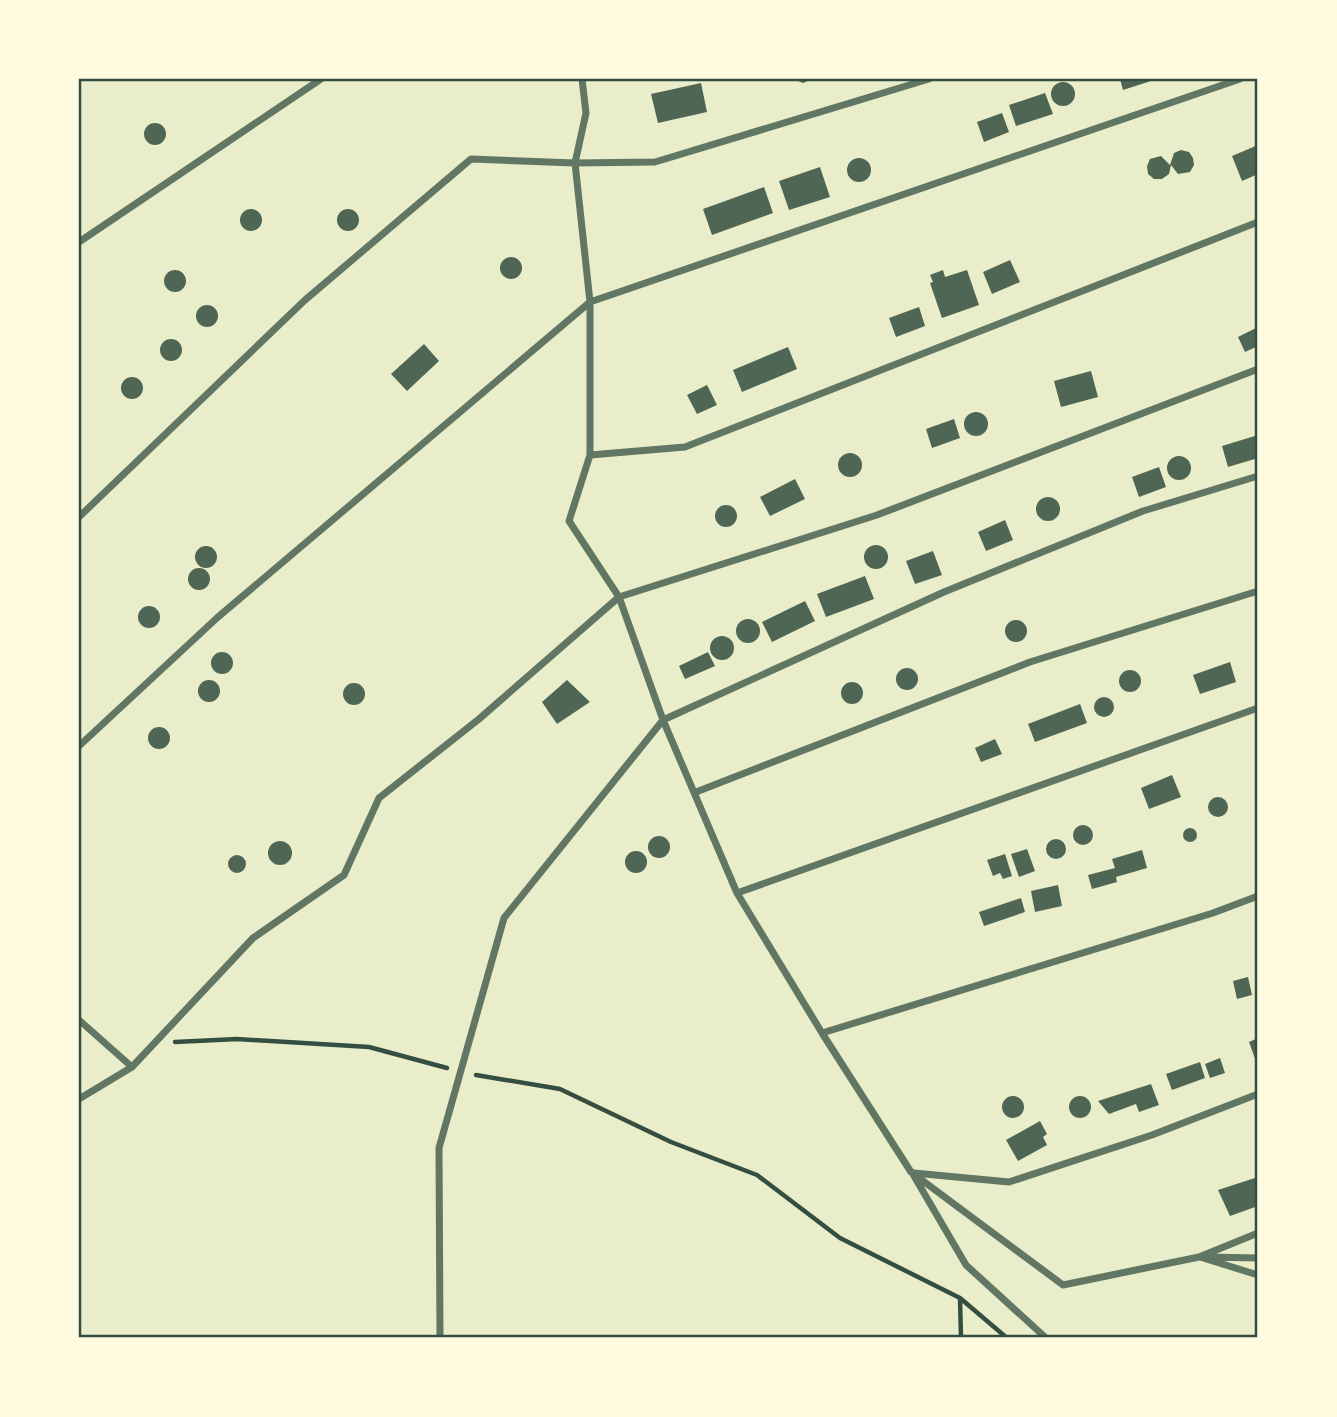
<svg xmlns="http://www.w3.org/2000/svg" width="1337" height="1417" font-family="'Source Serif 4',serif">
	<style>
		.building { fill: #4f6655 }
		.lines { fill: none; stroke-linecap: round; stroke-linejoin: round }
		.path { stroke: #344e41; stroke-width: 4.5 }
		.minor { stroke: #617663; stroke-width: 7 }
		.neatline { fill: none; stroke: #344e41; stroke-width: 2.5 }
	</style>
	<rect width="100%" height="100%" fill="#e9edc9"/>
	<path class="building" d="M 793,79 L 813,79 L 803,83 Z
		M 1120,79 L 1157,79 L 1123,90 Z
		M1051 94a12 12 0 1 1 24 0a12 12 0 1 1-24 0Z
		M 701,83 L 707,112 L 658,123 L 651,94 Z
		M 1045,93 L 1053,114 L 1016,126 L 1009,105 Z
		M 1002,113 L 1009,132 L 984,142 L 977,122 Z
		M144 134a11 11 0 1 1 22 0a11 11 0 1 1-22 0Z
		M 1258,145 L 1258,174 L 1242,181 L 1232,156 Z
		M 1181,150 L 1189,152 L 1193,158 L 1194,165 L 1190,172 L 1178,174 L 1171,165 L 1169,174 L 1162,179 L 1154,179 L 1148,174 L 1147,166 L 1150,159 L 1161,156 L 1170,165 L 1174,153 Z
		M847 170a12 12 0 1 1 24 0a12 12 0 1 1-24 0Z
		M 820,167 L 830,197 L 789,210 L 779,181 Z
		M 764,187 L 773,213 L 712,235 L 703,209 Z
		M240 220a11 11 0 1 1 22 0a11 11 0 1 1-22 0Z
		M337 220a11 11 0 1 1 22 0a11 11 0 1 1-22 0Z
		M500 268a11 11 0 1 1 22 0a11 11 0 1 1-22 0Z
		M 1010,260 L 1020,282 L 992,294 L 983,272 Z
		M164 281a11 11 0 1 1 22 0a11 11 0 1 1-22 0Z
		M 943,270 L 945,277 L 967,270 L 979,305 L 942,318 L 930,283 L 933,282 L 930,275 Z
		M196 316a11 11 0 1 1 22 0a11 11 0 1 1-22 0Z
		M 919,307 L 925,326 L 896,337 L 889,318 Z
		M 1258,327 L 1258,346 L 1245,352 L 1238,337 Z
		M160 350a11 11 0 1 1 22 0a11 11 0 1 1-22 0Z
		M 424,344 L 439,361 L 407,391 L 391,374 Z
		M 788,347 L 797,369 L 742,392 L 733,370 Z
		M 1091,371 L 1098,397 L 1061,407 L 1054,381 Z
		M121 388a11 11 0 1 1 22 0a11 11 0 1 1-22 0Z
		M 707,385 L 717,405 L 697,414 L 687,395 Z
		M964 424a12 12 0 1 1 24 0a12 12 0 1 1-24 0Z
		M 954,419 L 960,438 L 932,448 L 926,429 Z
		M 1258,435 L 1258,458 L 1228,467 L 1222,446 Z
		M838 465a12 12 0 1 1 24 0a12 12 0 1 1-24 0Z
		M1167 468a12 12 0 1 1 24 0a12 12 0 1 1-24 0Z
		M 1159,467 L 1166,487 L 1139,497 L 1132,477 Z
		M 795,479 L 805,499 L 770,516 L 760,497 Z
		M1036 509a12 12 0 1 1 24 0a12 12 0 1 1-24 0Z
		M715 516a11 11 0 1 1 22 0a11 11 0 1 1-22 0Z
		M 1005,520 L 1013,540 L 986,551 L 978,532 Z
		M864 557a12 12 0 1 1 24 0a12 12 0 1 1-24 0Z
		M195 557a11 11 0 1 1 22 0a11 11 0 1 1-22 0Z
		M 933,551 L 942,575 L 915,584 L 906,561 Z
		M188 579a11 11 0 1 1 22 0a11 11 0 1 1-22 0Z
		M 865,576 L 874,599 L 826,617 L 817,594 Z
		M 805,601 L 815,621 L 772,642 L 762,622 Z
		M138 617a11 11 0 1 1 22 0a11 11 0 1 1-22 0Z
		M736 631a12 12 0 1 1 24 0a12 12 0 1 1-24 0Z
		M1005 631a11 11 0 1 1 22 0a11 11 0 1 1-22 0Z
		M710 648a12 12 0 1 1 24 0a12 12 0 1 1-24 0Z
		M211 663a11 11 0 1 1 22 0a11 11 0 1 1-22 0Z
		M 708,652 L 715,666 L 685,679 L 679,666 Z
		M 1230,662 L 1236,682 L 1200,694 L 1193,675 Z
		M896 679a11 11 0 1 1 22 0a11 11 0 1 1-22 0Z
		M1119 681a11 11 0 1 1 22 0a11 11 0 1 1-22 0Z
		M198 691a11 11 0 1 1 22 0a11 11 0 1 1-22 0Z
		M 567,680 L 590,702 L 557,724 L 542,702 Z
		M841 693a11 11 0 1 1 22 0a11 11 0 1 1-22 0Z
		M343 694a11 11 0 1 1 22 0a11 11 0 1 1-22 0Z
		M1094 707a10 10 0 1 1 20 0a10 10 0 1 1-20 0Z
		M 1080,704 L 1087,723 L 1035,742 L 1028,724 Z
		M148 738a11 11 0 1 1 22 0a11 11 0 1 1-22 0Z
		M 995,739 L 1002,754 L 981,762 L 975,748 Z
		M 1172,775 L 1181,797 L 1149,809 L 1141,788 Z
		M1208 807a10 10 0 1 1 20 0a10 10 0 1 1-20 0Z
		M1073 835a10 10 0 1 1 20 0a10 10 0 1 1-20 0Z
		M1183 835a7 7 0 1 1 14 0a7 7 0 1 1-14 0Z
		M648 847a11 11 0 1 1 22 0a11 11 0 1 1-22 0Z
		M1046 849a10 10 0 1 1 20 0a10 10 0 1 1-20 0Z
		M268 853a12 12 0 1 1 24 0a12 12 0 1 1-24 0Z
		M 1027,849 L 1035,871 L 1019,877 L 1011,854 Z
		M 1142,850 L 1147,868 L 1116,877 L 1117,882 L 1092,889 L 1088,875 L 1115,868 L 1112,859 Z
		M625 862a11 11 0 1 1 22 0a11 11 0 1 1-22 0Z
		M 1005,854 L 1012,876 L 1003,879 L 1000,873 L 993,876 L 987,860 Z
		M228 864a9 9 0 1 1 18 0a9 9 0 1 1-18 0Z
		M 1058,885 L 1062,906 L 1035,912 L 1031,891 Z
		M 1021,898 L 1025,912 L 984,926 L 979,912 Z
		M 1248,977 L 1252,995 L 1237,999 L 1233,981 Z
		M 1258,1038 L 1258,1067 L 1249,1042 Z
		M 1220,1058 L 1225,1073 L 1210,1078 L 1205,1064 Z
		M 1200,1062 L 1205,1078 L 1172,1090 L 1166,1074 Z
		M 1151,1084 L 1159,1105 L 1139,1112 L 1136,1104 L 1109,1114 L 1098,1101 Z
		M1069 1107a11 11 0 1 1 22 0a11 11 0 1 1-22 0Z
		M1002 1107a11 11 0 1 1 22 0a11 11 0 1 1-22 0Z
		M 1040,1121 L 1047,1134 L 1043,1137 L 1047,1145 L 1018,1161 L 1006,1140 Z
		M 1258,1177 L 1258,1206 L 1230,1216 L 1218,1190 Z"/>
	<g class="lines">
		<path class="path" d="M 175,1042 L 237,1039 L 369,1047 L 447,1068
			M 476,1075 L 560,1089 L 671,1142 L 757,1175 L 840,1238 L 960,1298 L 1007,1338
			M 960,1299 L 961,1338"/>
		<path class="minor" d="M 582,79 L 586,113 L 575,163 L 590,302 L 590,455 L 569,521 L 619,597 L 663,720 L 737,893 L 822,1033 L 911,1172 L 1063,1285 L 1199,1257 L 1258,1233
			M 79,242 L 321,79
			M 590,455 L 685,447 L 1258,222
			M 79,517 L 305,300 L 471,159 L 575,163 L 655,162 L 929,79
			M 79,746 L 218,617 L 590,302 L 1240,79
			M 696,792 L 1030,662 L 1258,591
			M 737,893 L 1258,708
			M 79,1020 L 132,1067 L 253,938 L 344,875 L 379,798 L 479,719 L 619,597 L 877,515 L 1258,369
			M 822,1033 L 1213,913 L 1258,896
			M 79,1099 L 132,1067
			M 914,1173 L 1009,1182 L 1152,1135 L 1258,1094
			M 914,1176 L 966,1265 L 1046,1338
			M 1200,1257 L 1258,1275
			M 1207,1257 L 1258,1258
			M 440,1338 L 439,1148 L 504,918 L 663,720 L 944,592 L 1143,511 L 1258,476"/>
	</g>
	<rect width="1337" height="1417" fill="none" stroke="#fefae0" stroke-width="161"/>
	<rect x="80" y="80" width="1176" height="1256" class="neatline"/>
</svg>
